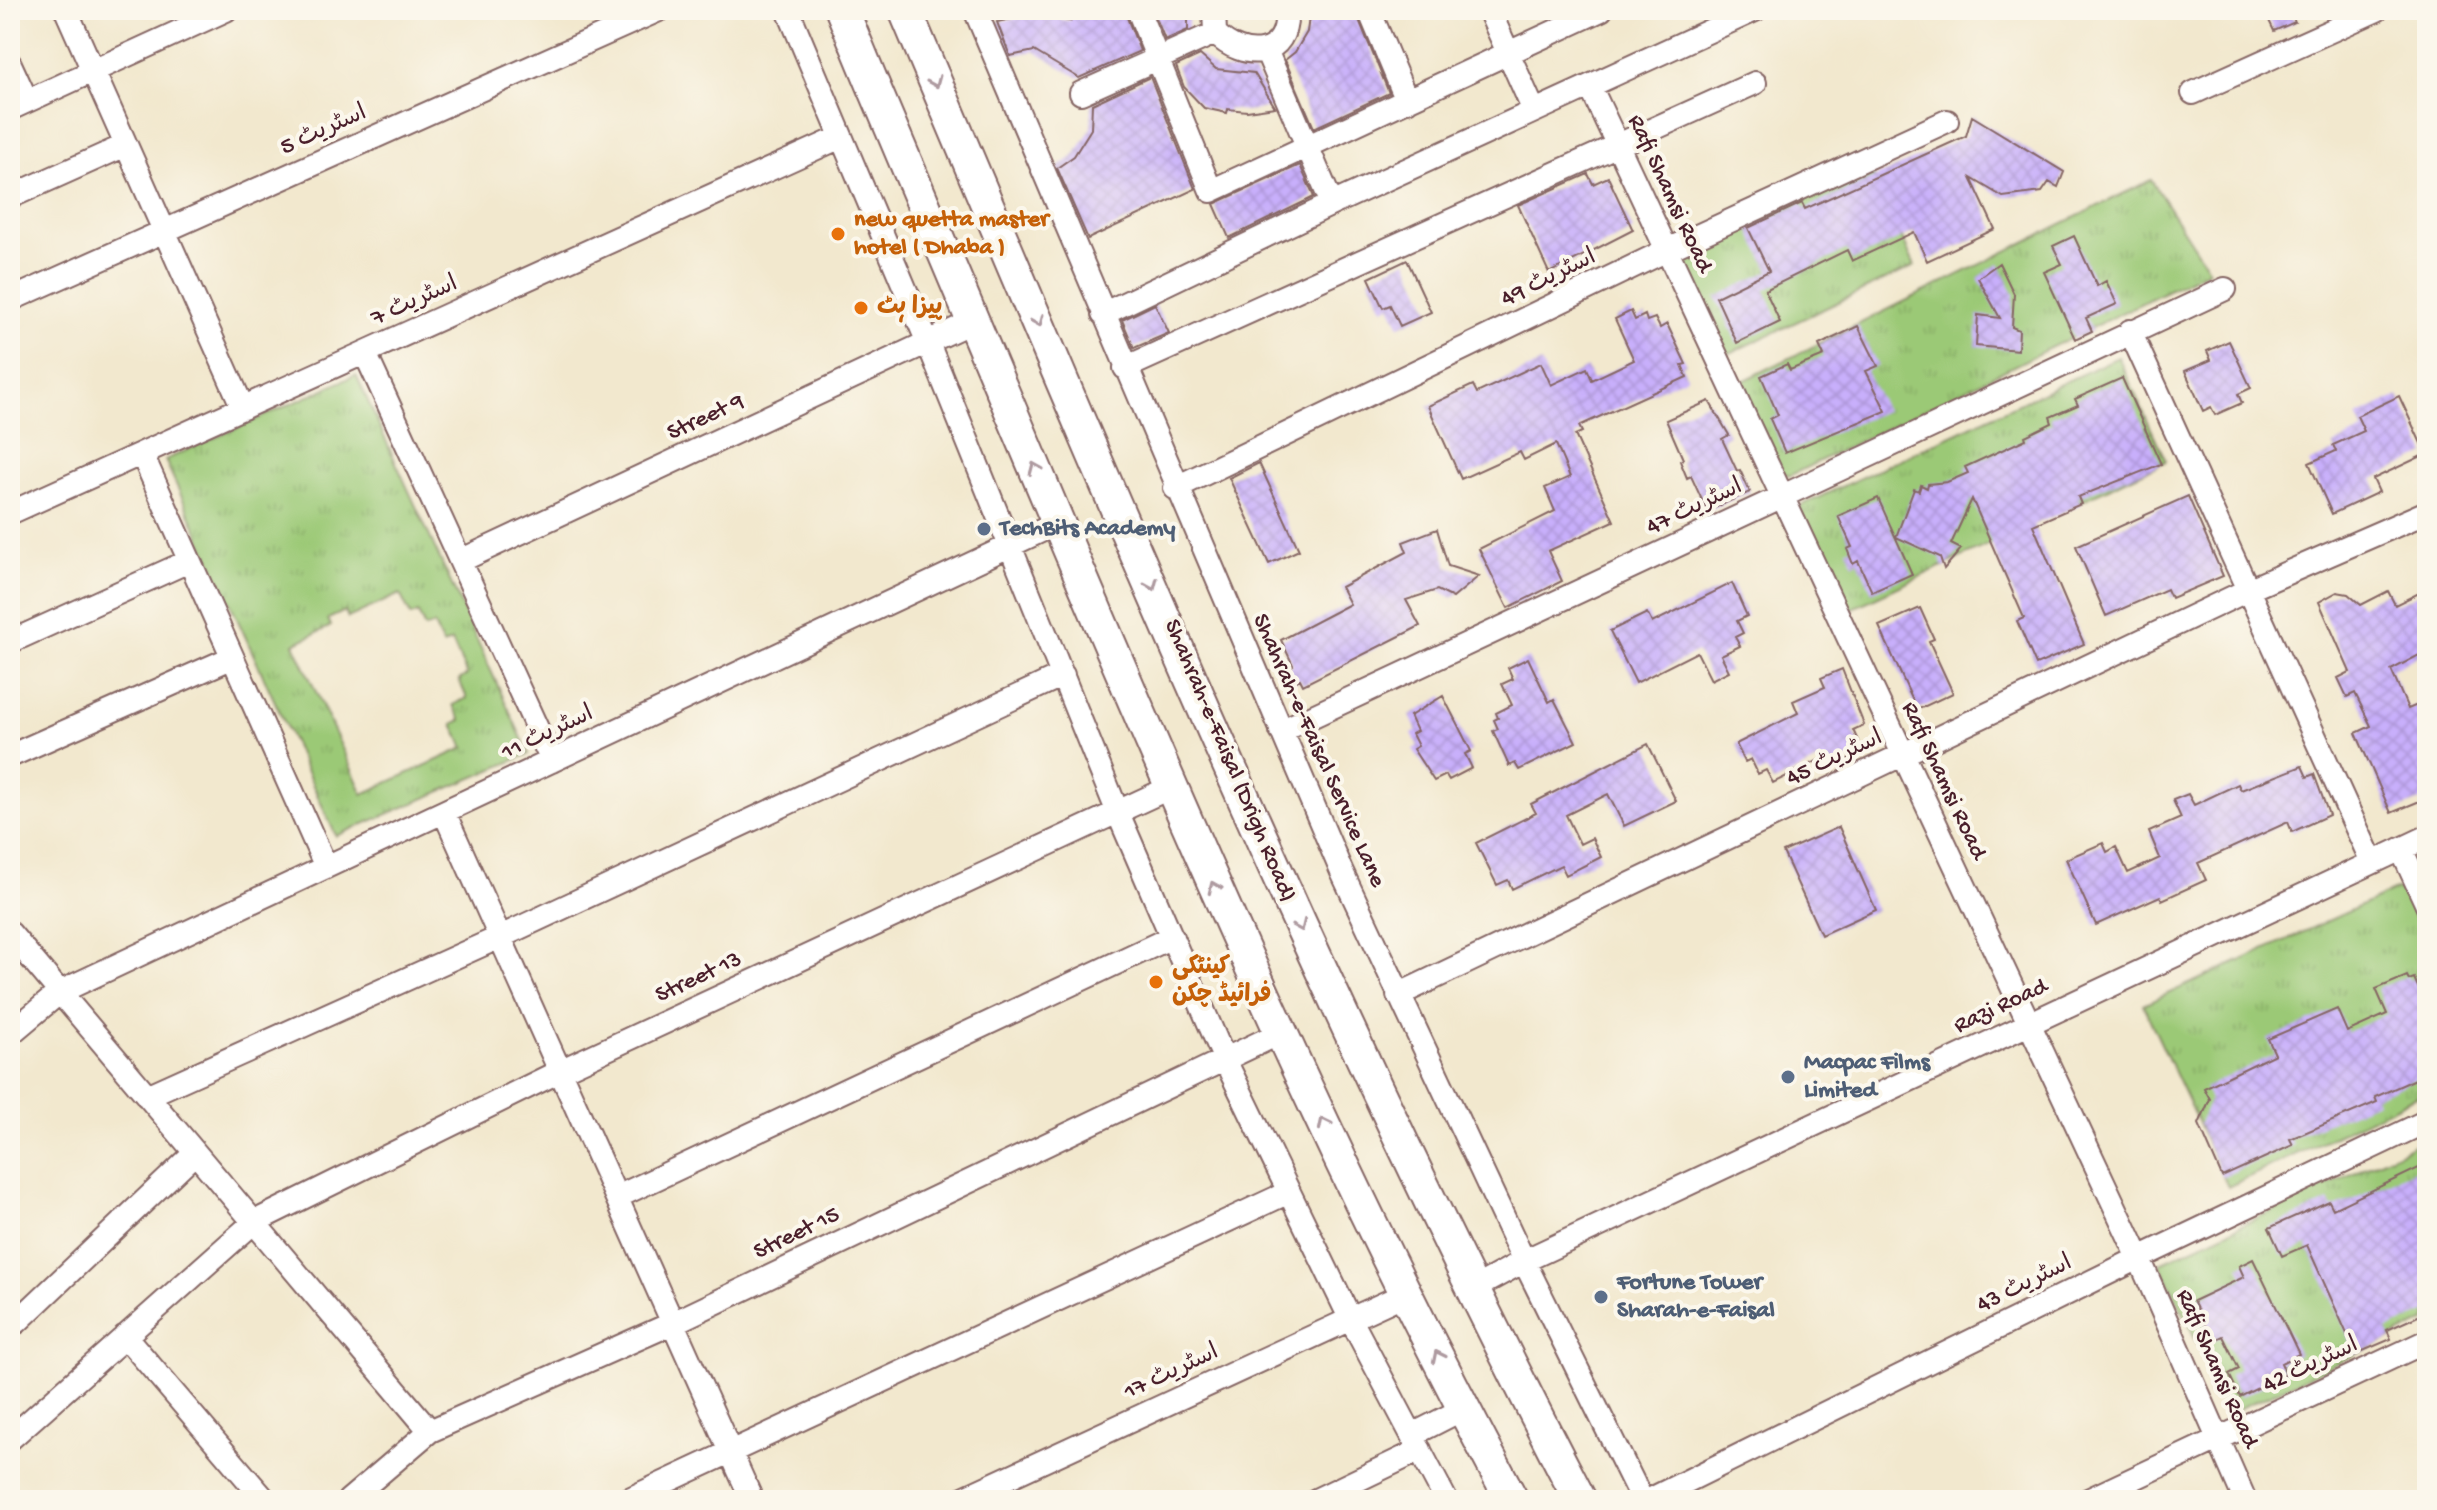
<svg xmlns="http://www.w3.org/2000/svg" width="2437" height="1510" font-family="'Gochi Hand','Playpen Sans Arabic',sans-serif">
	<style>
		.grass { fill: url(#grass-tufts); stroke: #727450; stroke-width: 2; fill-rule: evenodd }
		.building { fill: url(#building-cross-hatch) }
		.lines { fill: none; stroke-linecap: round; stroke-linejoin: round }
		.minor-casing { stroke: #856564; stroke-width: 26 }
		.highway-casing { stroke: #856564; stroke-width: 36 }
		.minor { stroke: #fff; stroke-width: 22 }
		.highway { stroke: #fff; stroke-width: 32 }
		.oneway { stroke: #ae9aa0 }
		.food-dot { fill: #e8710a; stroke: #fbf7ec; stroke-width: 3 }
		.service-dot { fill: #5c6f8a; stroke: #fbf7ec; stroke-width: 3 }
		.labels { text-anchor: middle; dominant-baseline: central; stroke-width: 8; stroke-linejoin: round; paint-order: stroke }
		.street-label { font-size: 24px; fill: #4a1f2b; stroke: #fbf7ec }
		.food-label { font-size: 24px; font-weight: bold; fill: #c56008; stroke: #fbf7ec; text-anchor: start }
		.service-label { font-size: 24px; font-weight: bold; fill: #4e5e75; stroke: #fbf7ec; text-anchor: start }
	</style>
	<defs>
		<pattern id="grass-tufts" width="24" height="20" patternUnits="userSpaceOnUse" patternTransform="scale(2)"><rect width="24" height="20" fill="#9bc976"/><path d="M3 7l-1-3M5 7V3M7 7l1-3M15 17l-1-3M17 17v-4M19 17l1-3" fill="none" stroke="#87ac66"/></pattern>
		<pattern id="building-cross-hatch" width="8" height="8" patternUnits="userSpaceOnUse" patternTransform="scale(2)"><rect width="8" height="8" fill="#c8affb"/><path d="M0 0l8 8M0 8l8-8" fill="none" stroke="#ad96d7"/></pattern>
	</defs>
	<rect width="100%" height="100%" fill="#fbf7ec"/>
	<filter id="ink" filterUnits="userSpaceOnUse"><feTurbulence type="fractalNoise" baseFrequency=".0125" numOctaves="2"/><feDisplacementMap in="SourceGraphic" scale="16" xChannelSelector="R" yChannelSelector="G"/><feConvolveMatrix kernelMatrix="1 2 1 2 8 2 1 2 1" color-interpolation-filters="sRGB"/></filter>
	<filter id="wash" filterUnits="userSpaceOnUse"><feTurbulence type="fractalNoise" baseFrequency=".006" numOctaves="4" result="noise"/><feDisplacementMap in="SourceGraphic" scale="32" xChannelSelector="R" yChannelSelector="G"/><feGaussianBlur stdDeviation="1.8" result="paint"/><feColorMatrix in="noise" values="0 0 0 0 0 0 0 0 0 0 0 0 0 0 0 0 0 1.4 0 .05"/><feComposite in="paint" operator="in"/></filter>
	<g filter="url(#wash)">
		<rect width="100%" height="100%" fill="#f2e8ce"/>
		<path class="grass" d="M 1868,165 L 1915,266 L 1724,356 L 1677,256 Z
			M 2151,180 L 2209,270 L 1789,476 L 1778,472 L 1737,384 Z
			M 2118,357 L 2166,461 L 1845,612 L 1796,508 Z
			M 356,375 L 529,754 L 336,836 L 165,460 ZM 400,594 L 411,616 L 418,613 L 425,628 L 434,625 L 443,645 L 452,641 L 467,675 L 459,680 L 467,698 L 453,705 L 461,720 L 453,724 L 464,748 L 363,794 L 294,644 L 331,626 L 328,619 L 345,611 L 348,618 Z
			M 2398,889 L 2404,894 L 2427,944 L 2427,1091 L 2228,1187 L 2143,1005 Z
			M 2427,1139 L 2427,1321 L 2230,1413 L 2160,1263 Z"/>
		<g id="blocks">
			<path class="building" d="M 1065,10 L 1124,10 L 1140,51 L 1079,78 L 1034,51 L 1010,56 L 997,22 L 1036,14 L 1070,21 Z
				M 1153,10 L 1188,10 L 1188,30 L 1165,40 Z
				M 1310,10 L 1355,10 L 1389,93 L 1314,128 L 1285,60 L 1295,52 L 1307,32 Z
				M 2264,10 L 2290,10 L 2295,22 L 2274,31 Z
				M 1200,55 L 1216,69 L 1254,73 L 1275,107 L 1247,111 L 1228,109 L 1227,113 L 1204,108 L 1184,87 L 1176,66 Z
				M 1150,77 L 1195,189 L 1088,239 L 1057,168 L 1074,156 L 1091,129 L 1092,104 Z
				M 1972,116 L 2064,172 L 2058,187 L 2049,182 L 2042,192 L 2003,197 L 1971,178 L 1995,229 L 1927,261 L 1914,232 L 1852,261 L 1847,250 L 1765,290 L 1780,322 L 1737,343 L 1716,297 L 1769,271 L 1748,228 L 1802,203 L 1805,209 L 1966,136 Z
				M 1300,165 L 1314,197 L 1229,238 L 1214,204 Z
				M 1588,174 L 1593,184 L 1608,177 L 1633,230 L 1549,273 L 1518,205 Z
				M 2074,236 L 2097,286 L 2106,281 L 2117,304 L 2086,318 L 2092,331 L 2075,339 L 2044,272 L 2062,264 L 2053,246 Z
				M 1407,260 L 1431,312 L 1400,326 L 1390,305 L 1383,308 L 1369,278 Z
				M 1999,263 L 2014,294 L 2012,327 L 2019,330 L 2018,350 L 1976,346 L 1978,315 L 2000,318 L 1978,278 Z
				M 1155,304 L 1169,333 L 1134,348 L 1122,320 Z
				M 1631,311 L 1635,320 L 1645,315 L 1647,321 L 1655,318 L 1660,328 L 1667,324 L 1686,364 L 1682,365 L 1687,377 L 1579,426 L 1582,432 L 1575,435 L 1614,521 L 1548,551 L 1562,581 L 1508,608 L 1479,549 L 1555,511 L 1545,488 L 1570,477 L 1556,444 L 1524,460 L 1520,452 L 1461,479 L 1428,406 L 1473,385 L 1477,393 L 1541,363 L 1551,385 L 1587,368 L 1592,380 L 1634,360 L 1615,319 Z
				M 1858,326 L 1878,366 L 1866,371 L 1886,411 L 1785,453 L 1770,419 L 1778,415 L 1761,376 L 1787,364 L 1790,370 L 1824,356 L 1819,345 Z
				M 2229,341 L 2251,388 L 2238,394 L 2242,403 L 2215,415 L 2211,407 L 2203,411 L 2185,371 L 2211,360 L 2207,351 Z
				M 2122,378 L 2161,464 L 2078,497 L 2081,504 L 2033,525 L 2084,644 L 2036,665 L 2017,621 L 2024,618 L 1972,499 L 1951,544 L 1961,549 L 1944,569 L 1940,557 L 1896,537 L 1914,489 L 1919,491 L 1921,485 L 1927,488 L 1928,484 L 1947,482 L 1968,473 L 1965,467 L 2026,439 L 2025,436 L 2052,423 L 2050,417 L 2078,405 L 2075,399 Z
				M 2399,396 L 2426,454 L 2373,479 L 2379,492 L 2332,514 L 2309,463 L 2336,451 L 2333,445 L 2364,431 L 2357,416 Z
				M 1709,401 L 1729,435 L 1722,439 L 1737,471 L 1740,470 L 1750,492 L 1707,511 L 1691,476 L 1687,478 L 1680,461 L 1683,459 L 1666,420 Z
				M 1259,463 L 1299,550 L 1269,564 L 1229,478 Z
				M 2188,496 L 2223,576 L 2171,598 L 2167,589 L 2106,616 L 2076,546 Z
				M 1878,498 L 1912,574 L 1872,592 L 1858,561 L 1853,564 L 1847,549 L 1852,547 L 1838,516 Z
				M 1437,529 L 1448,566 L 1479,576 L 1453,598 L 1437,590 L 1406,600 L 1420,626 L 1303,685 L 1300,679 L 1295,682 L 1287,668 L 1293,665 L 1281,640 L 1350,604 L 1341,587 L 1407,552 L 1403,542 Z
				M 1732,583 L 1747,616 L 1737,621 L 1743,633 L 1735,637 L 1740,646 L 1721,655 L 1729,671 L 1711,680 L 1697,652 L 1636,683 L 1610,631 L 1647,613 L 1652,623 Z
				M 2388,591 L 2395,605 L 2423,591 L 2427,600 L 2427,651 L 2391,670 L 2408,709 L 2427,701 L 2427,798 L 2391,813 L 2356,733 L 2371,726 L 2355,693 L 2347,697 L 2338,678 L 2350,672 L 2319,602 L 2337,592 L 2348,594 L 2361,605 Z
				M 1920,608 L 1934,639 L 1929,641 L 1953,693 L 1917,710 L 1879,626 Z
				M 1528,658 L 1549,702 L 1554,699 L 1576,742 L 1519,770 L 1515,763 L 1509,766 L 1493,731 L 1498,729 L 1494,720 L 1498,718 L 1496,713 L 1512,705 L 1502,684 L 1513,679 L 1508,668 Z
				M 1842,669 L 1864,725 L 1853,730 L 1863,752 L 1824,770 L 1819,760 L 1773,783 L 1766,770 L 1758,774 L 1751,759 L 1745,762 L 1736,744 L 1798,713 L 1793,701 L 1825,687 L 1821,678 Z
				M 1443,696 L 1471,751 L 1465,754 L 1472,768 L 1449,780 L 1446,775 L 1434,781 L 1413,749 L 1418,746 L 1412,734 L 1417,731 L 1410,716 Z
				M 1648,744 L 1676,801 L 1624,826 L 1608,794 L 1566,815 L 1580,844 L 1592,838 L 1601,857 L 1566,875 L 1561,865 L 1512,889 L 1508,880 L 1497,885 L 1476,843 L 1536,813 L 1531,804 Z
				M 2302,766 L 2307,777 L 2314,774 L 2329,815 L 2292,832 L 2288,822 L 2198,863 L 2206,880 L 2162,900 L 2160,896 L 2096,925 L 2066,859 L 2103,843 L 2107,852 L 2116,847 L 2128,873 L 2160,858 L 2149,832 L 2181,818 L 2173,800 L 2188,794 L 2194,805 L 2238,784 L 2241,790 Z
				M 1839,827 L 1876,910 L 1821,935 L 1783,852 Z
				M 2407,976 L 2409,980 L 2414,978 L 2427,1007 L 2427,1074 L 2375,1097 L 2377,1102 L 2290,1139 L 2293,1145 L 2222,1177 L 2199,1124 L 2210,1099 L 2204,1088 L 2275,1054 L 2268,1039 L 2337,1009 L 2347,1032 L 2387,1014 L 2376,989 Z
				M 2427,1164 L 2427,1312 L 2387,1330 L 2391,1339 L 2356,1354 L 2307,1245 L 2282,1256 L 2269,1228 L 2329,1201 L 2333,1209 Z
				M 2253,1259 L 2299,1354 L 2281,1363 L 2286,1374 L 2240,1397 L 2229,1374 L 2239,1369 L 2223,1336 L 2213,1341 L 2193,1301 L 2244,1277 L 2239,1266 Z"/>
		</g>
	</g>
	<g filter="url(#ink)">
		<use href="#blocks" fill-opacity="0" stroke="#856564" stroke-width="2"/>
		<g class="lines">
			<defs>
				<path id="minor" d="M 66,10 L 243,408
					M 788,10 L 928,343 L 1118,813 L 1224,1058 L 1351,1320 L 1446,1500
					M 975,10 L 1341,870 L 1524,1261 L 1642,1500
					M 1138,10 L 1211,191 L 1601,10
					M 1214,10 L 1215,33 C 1243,62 1290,59 1286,10
					M 1369,10 L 1407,101
					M 1489,10 L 1534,111
					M 1266,50 L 1332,204
					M 10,64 L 27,101
					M 1590,86 L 2139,1258 L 2245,1500
					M 1081,93 L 1215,33
					M 2193,93 L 2377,10
					M 10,109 L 226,10
					M 10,197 L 126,145
					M 10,300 L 659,10
					M 1103,314 L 1332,204 L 1755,10
					M 2130,331 L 2372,862
					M 365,353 L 552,761
					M 1125,368 L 1755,83
					M 142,454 L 326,867
					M 1175,488 L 1667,250 L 1947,121
					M 10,513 L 841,137
					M 462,560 L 971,322
					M 10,642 L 189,561
					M 1281,731 L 2225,289
					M 10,756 L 231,658
					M 444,812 L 752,1500
					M 2401,849 L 2427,905
					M 10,933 L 430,1431
					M 1398,995 L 2250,589 L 2427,512
					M 10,1034 L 60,992 L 1058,523
					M 147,1096 L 500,937 L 1063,675
					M 617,1197 L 1172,937
					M 1471,1290 L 1524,1261 L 2427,837
					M 17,1322 L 195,1153
					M 125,1336 L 265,1500
					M 1412,1435 L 1463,1409
					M 10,1439 L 254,1222 L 560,1071 L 1169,788
					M 349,1500 L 430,1431 L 673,1323 L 1280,1033
					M 627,1500 L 1289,1192
					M 959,1500 L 1407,1293
					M 1316,1500 L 1420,1450
					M 1649,1500 L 2139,1258 L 2427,1121
					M 2088,1500 L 2427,1341"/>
				<path id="highway" d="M 842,10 C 913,182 986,353 1059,525 C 1199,855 1342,1184 1512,1500
					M 905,10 C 1117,512 1328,1017 1580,1500"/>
			</defs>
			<use href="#minor" class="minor-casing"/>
			<use href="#highway" class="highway-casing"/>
			<use href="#minor" class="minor"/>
			<use href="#highway" class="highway"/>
		</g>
		<defs><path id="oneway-chevron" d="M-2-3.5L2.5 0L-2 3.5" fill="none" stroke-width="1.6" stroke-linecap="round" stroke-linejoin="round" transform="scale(2)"/></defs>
		<g class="oneway">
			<use href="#oneway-chevron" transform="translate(935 82) rotate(67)"/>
			<use href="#oneway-chevron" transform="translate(1038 321) rotate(67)"/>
			<use href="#oneway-chevron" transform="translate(1035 468) rotate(-113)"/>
			<use href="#oneway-chevron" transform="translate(1152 585) rotate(67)"/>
			<use href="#oneway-chevron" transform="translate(1214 887) rotate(-114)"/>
			<use href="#oneway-chevron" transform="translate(1300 926) rotate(66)"/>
			<use href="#oneway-chevron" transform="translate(1324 1123) rotate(-116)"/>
			<use href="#oneway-chevron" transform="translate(1438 1356) rotate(-116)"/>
		</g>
	</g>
	<g class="food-dot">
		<circle cx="838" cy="234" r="8"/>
		<circle cx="861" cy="308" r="8"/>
		<circle cx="1156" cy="982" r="8"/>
	</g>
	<g class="service-dot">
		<circle cx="984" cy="529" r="8"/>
		<circle cx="1788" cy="1077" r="8"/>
		<circle cx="1601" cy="1297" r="8"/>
	</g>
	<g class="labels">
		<g class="street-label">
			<text transform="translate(324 131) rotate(-24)">اسٹریٹ 5</text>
			<text transform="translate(1669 194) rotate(65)">Rafi Shamsi Road</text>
			<text transform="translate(1549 279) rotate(-26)">اسٹریٹ 49</text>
			<text transform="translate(415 302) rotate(-24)">اسٹریٹ 7</text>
			<text transform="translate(706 418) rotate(-25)">Street 9</text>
			<text transform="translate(1695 508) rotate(-25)">اسٹریٹ 47</text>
			<text transform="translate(548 734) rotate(-25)">اسٹریٹ 11</text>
			<text transform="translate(1318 751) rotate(66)">Shahrah-e-Faisal Service Lane</text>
			<text transform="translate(1835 759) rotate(-25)">اسٹریٹ 45</text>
			<text transform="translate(1229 761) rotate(67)">Shahrah-e-Faisal (Drigh Road)</text>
			<text transform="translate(1943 781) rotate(65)">Rafi Shamsi Road</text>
			<text transform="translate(699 978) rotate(-25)">Street 13</text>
			<text transform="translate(2001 1007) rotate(-25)">Razi Road</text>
			<text transform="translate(797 1234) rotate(-26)">Street 15</text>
			<text transform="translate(2025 1285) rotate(-26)">اسٹریٹ 43</text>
			<text transform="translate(2311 1366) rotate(-25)">اسٹریٹ 42</text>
			<text transform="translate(2216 1369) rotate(66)">Rafi Shamsi Road</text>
			<text transform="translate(1172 1373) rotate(-25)">اسٹریٹ 17</text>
		</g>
		<g class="food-label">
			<text x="854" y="220">new quetta master<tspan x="854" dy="28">hotel ( Dhaba )</tspan></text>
			<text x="877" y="308">پیزا ہٹ</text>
			<text x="1172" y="968">کینٹکی<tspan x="1172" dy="28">فرائیڈ چکن</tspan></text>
		</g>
		<g class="service-label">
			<text x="1000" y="529">TechBits Academy</text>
			<text x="1804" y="1063">Macpac Films<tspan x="1804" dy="28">Limited</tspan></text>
			<text x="1617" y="1283">Fortune Tower<tspan x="1617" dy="28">Sharah-e-Faisal</tspan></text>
		</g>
	</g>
	<rect width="2437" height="1510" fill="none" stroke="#fbf7ec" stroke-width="40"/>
</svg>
